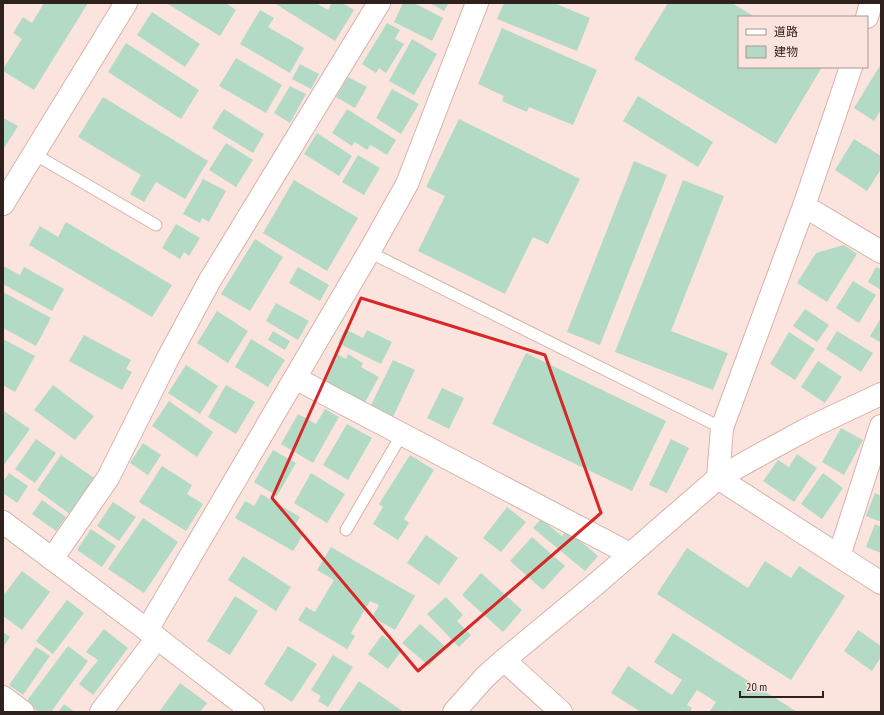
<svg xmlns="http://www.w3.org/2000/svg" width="884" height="715" font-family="'PT Sans Narrow','Noto Sans JP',sans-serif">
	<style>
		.building { fill: #b2dac5 }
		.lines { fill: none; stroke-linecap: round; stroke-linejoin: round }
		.lane-casing { stroke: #d6b2a9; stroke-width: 13 }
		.street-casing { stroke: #d6b2a9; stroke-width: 24 }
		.secondary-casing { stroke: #d6b2a9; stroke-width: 24 }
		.lane { stroke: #fff; stroke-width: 11 }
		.street { stroke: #fff; stroke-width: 22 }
		.secondary { stroke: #fff; stroke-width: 22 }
		.marked { fill: none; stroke: #d62828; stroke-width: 3; stroke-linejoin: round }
	</style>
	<rect width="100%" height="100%" fill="#fbe4de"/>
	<path class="building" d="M 44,3 L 88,3 L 34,90 L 3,71 L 3,69 L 22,39 L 13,33 L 23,17 L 32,23 Z
		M 166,3 L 226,3 L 236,10 L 220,36 Z
		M 274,3 L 316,3 L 328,10 L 332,3 L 343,3 L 354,10 L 335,41 Z
		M 403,3 L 414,3 L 443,18 L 432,41 L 394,22 Z
		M 430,3 L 449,3 L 444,11 Z
		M 504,3 L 515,4 L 515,3 L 554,3 L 590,18 L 577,51 L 497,19 Z
		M 668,3 L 732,3 L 755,17 L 739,17 L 739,67 L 822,67 L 776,144 L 634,59 Z
		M 260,10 L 274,18 L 268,27 L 304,48 L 290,73 L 240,44 Z
		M 152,12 L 200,44 L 185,67 L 137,35 Z
		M 387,23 L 400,30 L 395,39 L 404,44 L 386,73 L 379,68 L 376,73 L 362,64 Z
		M 502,28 L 597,70 L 573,125 L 529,107 L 527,112 L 502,101 L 504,96 L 478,84 Z
		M 412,39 L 437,54 L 414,95 L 389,81 Z
		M 126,43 L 199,90 L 181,119 L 108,72 Z
		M 236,58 L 282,85 L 266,113 L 219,86 Z
		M 300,64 L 319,74 L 311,89 L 292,79 Z
		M 881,64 L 881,110 L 874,121 L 854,108 Z
		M 348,77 L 367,87 L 355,108 L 336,97 Z
		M 290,86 L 306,94 L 290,123 L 274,113 Z
		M 392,89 L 419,104 L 401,134 L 376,118 Z
		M 638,96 L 713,142 L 698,167 L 623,121 Z
		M 103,97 L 208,161 L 185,199 L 156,182 L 144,202 L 130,194 L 141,175 L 78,137 Z
		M 224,109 L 264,134 L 253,153 L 212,128 Z
		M 347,109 L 396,140 L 387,155 L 371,145 L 367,150 L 355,142 L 352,146 L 332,133 Z
		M 3,118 L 18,126 L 3,150 Z
		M 459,119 L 580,179 L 548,244 L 533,237 L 505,294 L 418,251 L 445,196 L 426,187 Z
		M 317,133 L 352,156 L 339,176 L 304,154 Z
		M 854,139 L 881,156 L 881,169 L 867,191 L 835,170 Z
		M 226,143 L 253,160 L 236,187 L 209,170 Z
		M 358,155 L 380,168 L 364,195 L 342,182 Z
		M 634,161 L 667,175 L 600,345 L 567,332 Z
		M 203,179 L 226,191 L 209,222 L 202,218 L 200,223 L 183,214 Z
		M 294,180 L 358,218 L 327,271 L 263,233 Z
		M 683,180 L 724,196 L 671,331 L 728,353 L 713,390 L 615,352 Z
		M 66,222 L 172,285 L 152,317 L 29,245 L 40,226 L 58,237 Z
		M 176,224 L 200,238 L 189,256 L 184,252 L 180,259 L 162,248 Z
		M 255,239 L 283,257 L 250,311 L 221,294 Z
		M 844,245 L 857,254 L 827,302 L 797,283 L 816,253 Z
		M 3,266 L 20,275 L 24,267 L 64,289 L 52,311 L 3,284 Z
		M 298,267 L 329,285 L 320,301 L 289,283 Z
		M 876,267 L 881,269 L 881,290 L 868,282 Z
		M 853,281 L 876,295 L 859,323 L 836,308 Z
		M 3,292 L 51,318 L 36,346 L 3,328 Z
		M 276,303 L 309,321 L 298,340 L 266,321 Z
		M 805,309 L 829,325 L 817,342 L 793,326 Z
		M 217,311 L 248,331 L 228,363 L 197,343 Z
		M 881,318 L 881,343 L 870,336 Z
		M 345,329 L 363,338 L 367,330 L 392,342 L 381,364 L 338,343 Z
		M 273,331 L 290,341 L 285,350 L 268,340 Z
		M 837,331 L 873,353 L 861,372 L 826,349 Z
		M 789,332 L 815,349 L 795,380 L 770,364 Z
		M 84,335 L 131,360 L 126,369 L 132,372 L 122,390 L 69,361 Z
		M 3,339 L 35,356 L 15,392 L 3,385 Z
		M 251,339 L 285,360 L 268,387 L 235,367 Z
		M 526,353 L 666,421 L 632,491 L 492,424 Z
		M 337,354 L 346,359 L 348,354 L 363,363 L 361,367 L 379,377 L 364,404 L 322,381 Z
		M 393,360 L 415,370 L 392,419 L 369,409 Z
		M 818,361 L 842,377 L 825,403 L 801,387 Z
		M 186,365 L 218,386 L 200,414 L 168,393 Z
		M 53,385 L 94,416 L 75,440 L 34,410 Z
		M 226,385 L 255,402 L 236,434 L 208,417 Z
		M 442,388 L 464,398 L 449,429 L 427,418 Z
		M 169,401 L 213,432 L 197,457 L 152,426 Z
		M 325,409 L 339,417 L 313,463 L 281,444 L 298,414 L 316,424 Z
		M 4,411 L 30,429 L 4,465 L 3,464 L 3,412 Z
		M 347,424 L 372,438 L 348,480 L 323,465 Z
		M 841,428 L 863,440 L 844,475 L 822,462 Z
		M 36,439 L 56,453 L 35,483 L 15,469 Z
		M 671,439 L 689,448 L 667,493 L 649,485 Z
		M 143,443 L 161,455 L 148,475 L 130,463 Z
		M 273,450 L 296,463 L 277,496 L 254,482 Z
		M 797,454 L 817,468 L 794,502 L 763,481 L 778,460 L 789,467 Z
		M 61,455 L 94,478 L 70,514 L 37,490 Z
		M 410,455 L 434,470 L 404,519 L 409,523 L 398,540 L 373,524 L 383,507 L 379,504 Z
		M 162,466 L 192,485 L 187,494 L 203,504 L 186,531 L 139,502 Z
		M 9,473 L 28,486 L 17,503 L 3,493 L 3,482 Z
		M 311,473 L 345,494 L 327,523 L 294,503 Z
		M 823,473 L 843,488 L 822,519 L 801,504 Z
		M 875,493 L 881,496 L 881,522 L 866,516 Z
		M 261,494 L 300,517 L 294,527 L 304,533 L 293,551 L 235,518 L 245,501 L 254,506 Z
		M 42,500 L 66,517 L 56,531 L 32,514 Z
		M 113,502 L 136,517 L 119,541 L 97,526 Z
		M 507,507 L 526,522 L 501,552 L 483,538 Z
		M 143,518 L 178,542 L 144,593 L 108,569 Z
		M 541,519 L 562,536 L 567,530 L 598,556 L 585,571 L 533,528 Z
		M 875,524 L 881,527 L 881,553 L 866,547 Z
		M 91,529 L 116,546 L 102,567 L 77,550 Z
		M 426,535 L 458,558 L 439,585 L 407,563 Z
		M 532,537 L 565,566 L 543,590 L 510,561 Z
		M 331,547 L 415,596 L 395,630 L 372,617 L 379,605 L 370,601 L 351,633 L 355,636 L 347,649 L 298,620 L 306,607 L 315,612 L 334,580 L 317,570 Z
		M 687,548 L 748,588 L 765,561 L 791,578 L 799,566 L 845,596 L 791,680 L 657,594 Z
		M 243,556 L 291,587 L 276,611 L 228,580 Z
		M 22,571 L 50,592 L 22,630 L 3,616 L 3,596 Z
		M 481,573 L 522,610 L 503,632 L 462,595 Z
		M 235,596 L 258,611 L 230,655 L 207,641 Z
		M 446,597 L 463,615 L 457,621 L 471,635 L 459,647 L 427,614 Z
		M 67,600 L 84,613 L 53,654 L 36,641 Z
		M 420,624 L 446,647 L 429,666 L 402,643 Z
		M 104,629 L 128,648 L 93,695 L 79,684 L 98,660 L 86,652 Z
		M 858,630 L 881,646 L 881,657 L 872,671 L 844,651 Z
		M 3,632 L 10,637 L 3,647 Z
		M 673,633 L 797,712 L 732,712 L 729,710 L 728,712 L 709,712 L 716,702 L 697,690 L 687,705 L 692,708 L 690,712 L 641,712 L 611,693 L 628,666 L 672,695 L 682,680 L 654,662 Z
		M 382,635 L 402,650 L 388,669 L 368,654 Z
		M 68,646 L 88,661 L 51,712 L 39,712 L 26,702 Z
		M 288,646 L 317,664 L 292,702 L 264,684 Z
		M 36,647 L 50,656 L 23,695 L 9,685 Z
		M 333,655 L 353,667 L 328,707 L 318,701 L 321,696 L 311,690 Z
		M 359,681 L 404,712 L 338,712 Z
		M 180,683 L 207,703 L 200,712 L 159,712 Z
		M 64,704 L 75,712 L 58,712 Z"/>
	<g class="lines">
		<defs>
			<path id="lane" d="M 34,154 L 156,225
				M 369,252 L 722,428
				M 346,530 L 402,434"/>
			<path id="street" d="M 867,17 L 871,3
				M 3,204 L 126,3
				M 804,206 L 881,252
				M 295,378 L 630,554
				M 718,478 L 722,428 L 804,206 L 851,67
				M 718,478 L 881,583
				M 839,556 L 881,426
				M 52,559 L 108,478 L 168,358 L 210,280 L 379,3
				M 147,630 L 369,252 L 407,184 L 477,3
				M 504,660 L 561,712
				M 3,697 L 23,712
				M 101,712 L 157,638
				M 454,712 L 485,677 L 504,660 L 596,584 L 718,478 L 772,448 L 811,427 L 881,394"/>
			<path id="secondary" d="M 3,522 L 147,630 L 157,638 L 253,712"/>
		</defs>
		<use href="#lane" class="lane-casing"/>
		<use href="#street" class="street-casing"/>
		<use href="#secondary" class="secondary-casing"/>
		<use href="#lane" class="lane"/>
		<use href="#street" class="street"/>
		<use href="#secondary" class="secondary"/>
	</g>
	<path class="marked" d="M 361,298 L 545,355 L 601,513 L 418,671 L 272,498 Z"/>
	<rect width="884" height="715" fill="none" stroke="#2f211e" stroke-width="8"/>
	<rect x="738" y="16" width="130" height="52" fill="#fbe4de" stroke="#a99691"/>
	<rect x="746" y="29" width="20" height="6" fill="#ffffff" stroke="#a99691"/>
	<text x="774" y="36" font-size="12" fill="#2f211e">道路</text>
	<rect x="746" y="46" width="20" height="12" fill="#b2dac5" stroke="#a99691"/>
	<text x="774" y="56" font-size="12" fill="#2f211e">建物</text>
	<path d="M740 691v6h83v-6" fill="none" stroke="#2f211e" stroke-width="2"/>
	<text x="746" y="691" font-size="12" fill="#2f211e" stroke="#fbe4de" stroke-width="3" paint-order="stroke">20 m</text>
</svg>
